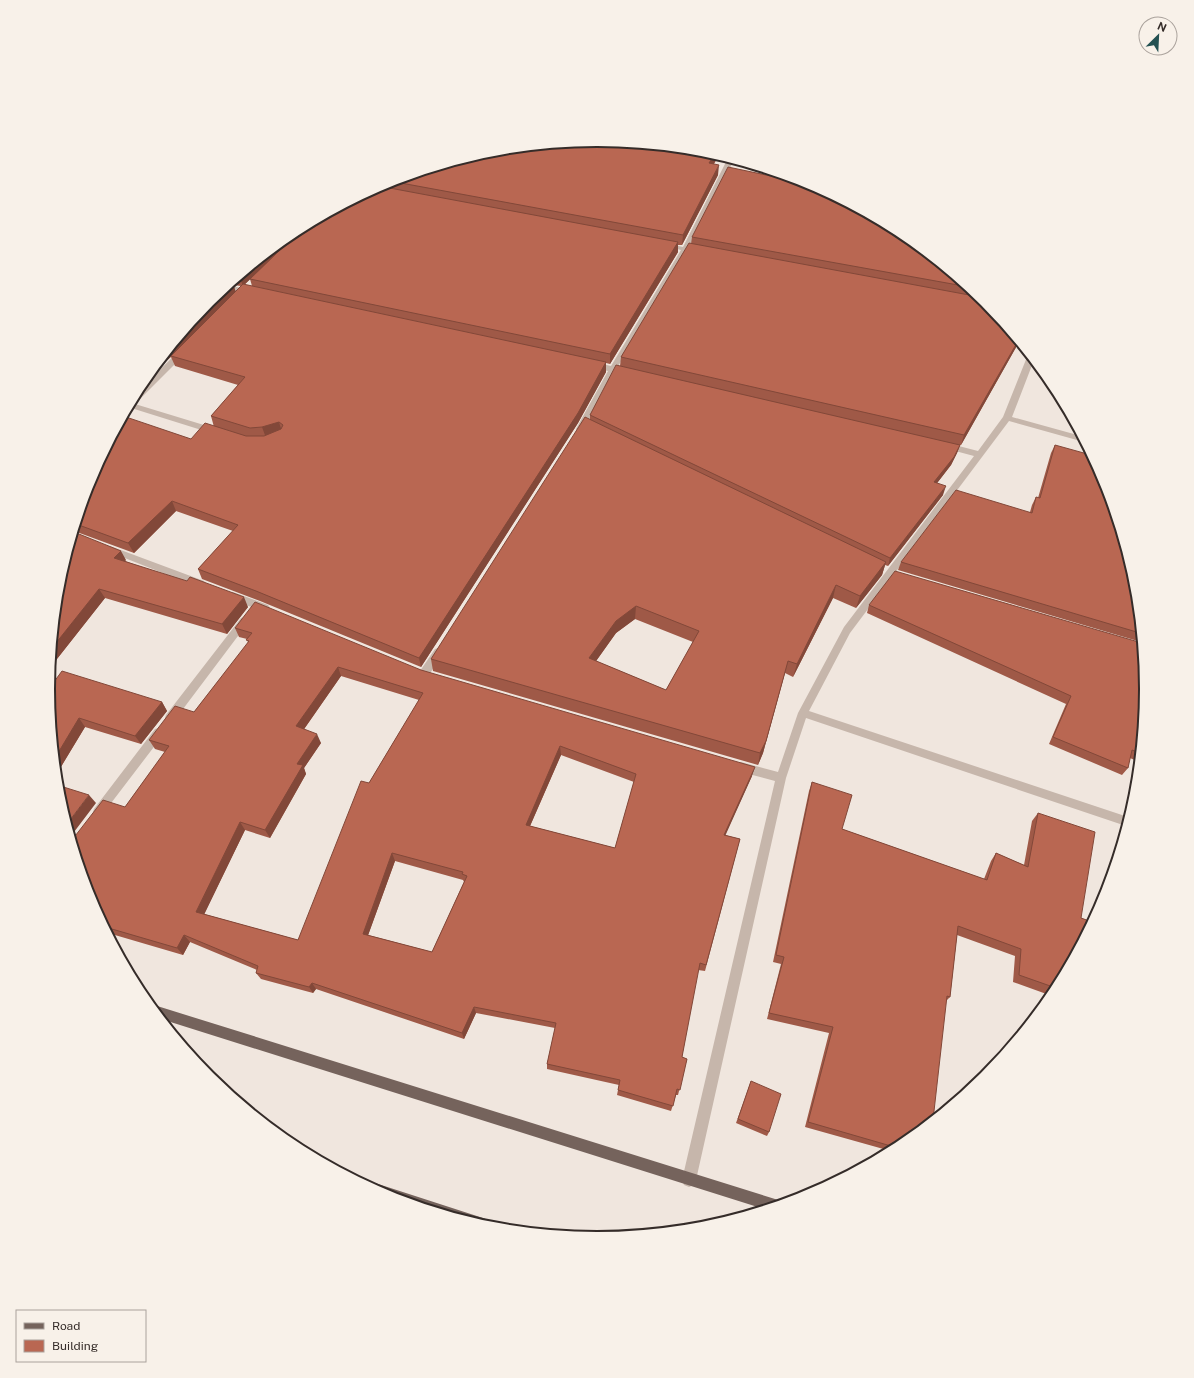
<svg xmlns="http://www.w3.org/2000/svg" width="1194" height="1378" font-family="'Public Sans',sans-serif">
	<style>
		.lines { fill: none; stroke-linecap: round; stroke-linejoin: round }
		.minor { fill: #c6b6ab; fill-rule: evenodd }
		.primary { fill: #75635c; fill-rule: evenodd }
		.wall { fill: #9f5947; fill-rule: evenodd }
		.shaded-wall { fill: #824839 }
		.building { fill: #b96752; stroke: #824839; fill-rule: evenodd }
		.rim { fill: none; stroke: #352c29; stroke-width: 2 }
	</style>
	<rect width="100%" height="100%" fill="#f0e6de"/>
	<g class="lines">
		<path class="minor" d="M 728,158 L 734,160 L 689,248 L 702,252 L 698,254 L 687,252 L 617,368 L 630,371 L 631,373 L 627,376 L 615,373 L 583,431 L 577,431 L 576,429 L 608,371 L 591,367 L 590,365 L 594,362 L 611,366 L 681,250 L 661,245 L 665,243 L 683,247 Z
			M 228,285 L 254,291 L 255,293 L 251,295 L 224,289 Z
			M 180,350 L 186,350 L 187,352 L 135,404 L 217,429 L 218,431 L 217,433 L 211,433 L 128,407 L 135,394 Z
			M 1030,355 L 1034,360 L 1012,417 L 1081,436 L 1084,442 L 1009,421 L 850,633 L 809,711 L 1128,817 L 1126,826 L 806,718 L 786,778 L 696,1180 L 694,1185 L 689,1187 L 684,1185 L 682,1180 L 775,781 L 741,772 L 737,770 L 736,767 L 737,764 L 741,762 L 778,772 L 798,713 L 844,627 L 974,456 L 944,448 L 943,446 L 944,444 L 947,443 L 978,451 L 1003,417 L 1027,357 Z
			M 110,546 L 204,581 L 206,584 L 204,587 L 198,587 L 107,551 L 105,549 L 107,547 Z
			M 233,592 L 268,605 L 270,608 L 268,611 L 265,612 L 230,599 L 228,596 L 230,593 Z
			M 244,617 L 247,618 L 249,621 L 247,624 L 174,721 L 170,722 L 166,721 L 165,718 L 166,715 L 241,618 Z
			M 438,648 L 441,649 L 443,652 L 441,655 L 428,677 L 420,677 L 419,674 L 420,671 L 435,649 Z
			M 159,728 L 163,729 L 164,732 L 163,735 L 102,815 L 98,817 L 94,815 L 93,812 L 94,809 L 155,729 Z"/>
		<path class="primary" d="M 154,1005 L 775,1199 L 780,1201 L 781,1204 L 764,1209 L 161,1019 L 151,1006 Z
			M 375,1183 L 483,1218 L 488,1220 L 490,1225 L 489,1227 L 387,1196 L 370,1187 Z"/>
	</g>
	<path class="wall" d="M 602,145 L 704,151 L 719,155 L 714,164 L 718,175 L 682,245 L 678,245 L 678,252 L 610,364 L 606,363 L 606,372 L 578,423 L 421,667 L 260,601 L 202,579 L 198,569 L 233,531 L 176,511 L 134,553 L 74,531 L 90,479 L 191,439 L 214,427 L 211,416 L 238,385 L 175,366 L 171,357 L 164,363 L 160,362 L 152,369 L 209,301 L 292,232 L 387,182 L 490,151 ZM 250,279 L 252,286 L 244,285 ZM 233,285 L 241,286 L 236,292 Z
		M 785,179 L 902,233 L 985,301 L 1019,342 L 961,445 L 960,445 L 957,453 L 951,465 L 937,483 L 943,495 L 888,566 L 885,565 L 882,575 L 856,608 L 833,598 L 793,677 L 785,673 L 763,753 L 758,765 L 433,671 L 431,659 L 590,420 L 590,415 L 620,366 L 621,357 L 691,244 L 692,237 ZM 635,619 L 693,642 L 666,690 L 596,661 L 616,633 Z
		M 1055,445 L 1135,582 L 1141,642 L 898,570 L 901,562 L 1030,512 L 1032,505 L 1036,497 L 1038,498 L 1051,453 Z
		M 126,560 L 125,561 L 248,607 L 227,634 L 105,598 L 53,664 L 50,664 L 59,582 Z
		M 869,605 L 1146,689 L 1139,762 L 1130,758 L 1128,768 L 1122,775 L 1049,744 L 1066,704 L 867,613 Z
		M 235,628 L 421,670 L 752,776 L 725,835 L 740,839 L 705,971 L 698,970 L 682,1057 L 687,1059 L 678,1095 L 676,1095 L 671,1111 L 617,1095 L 619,1085 L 547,1069 L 547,1064 L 555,1028 L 476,1013 L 464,1039 L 316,989 L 313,993 L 261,979 L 256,973 L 257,970 L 190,942 L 183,955 L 108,933 L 90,899 L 125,807 L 165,752 L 155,749 L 149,740 L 194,712 L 248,643 L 247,639 L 239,637 ZM 341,676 L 419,700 L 369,783 L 298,940 L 204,914 L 245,830 L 270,838 L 306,774 L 304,768 L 321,743 L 304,729 ZM 561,755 L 634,782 L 615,848 L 530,826 ZM 395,861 L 463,880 L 464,882 L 432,952 L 368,935 Z
		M 48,690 L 162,702 L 167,711 L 141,744 L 85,727 L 56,775 Z
		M 812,782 L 842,829 L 984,879 L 991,861 L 996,853 L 1024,865 L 1032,821 L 1038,813 L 1081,918 L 1092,922 L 1052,996 L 1013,982 L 1015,956 L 957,935 L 950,997 L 946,1001 L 902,1146 L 893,1150 L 889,1148 L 887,1150 L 805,1127 L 829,1033 L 767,1019 L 781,964 L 773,962 L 809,791 Z
		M 751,1081 L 769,1132 L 767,1136 L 736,1123 Z"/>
	<path class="shaded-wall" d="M 715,154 L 719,155 L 708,173 L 709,163 Z
		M 719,165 L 718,175 L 682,245 L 683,235 Z
		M 310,223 L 243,286 L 239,276 L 292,232 Z
		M 678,242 L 678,252 L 610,364 L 610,354 Z
		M 233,283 L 236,293 L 164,363 L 162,358 L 189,325 Z
		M 1018,341 L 1019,342 L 961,445 L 964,435 Z
		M 160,361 L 160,362 L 152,369 Z
		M 606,362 L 606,372 L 578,423 L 421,667 L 419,658 Z
		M 279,422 L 282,432 L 266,438 L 262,427 Z
		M 960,445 L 957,453 L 951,465 L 931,491 L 934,482 Z
		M 946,486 L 943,495 L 888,566 L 890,558 Z
		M 172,501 L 176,511 L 134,553 L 128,543 Z
		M 121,551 L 126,560 L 119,568 L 114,558 Z
		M 886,562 L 882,575 L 856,608 L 860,596 Z
		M 836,585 L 833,598 L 793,677 L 797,664 Z
		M 99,589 L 105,598 L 53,664 L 51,661 L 52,648 Z
		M 244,597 L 248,607 L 227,634 L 222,624 Z
		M 636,606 L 635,619 L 616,633 L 589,671 L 589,658 L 616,621 Z
		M 788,661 L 763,753 L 758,765 L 760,753 Z
		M 338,667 L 341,676 L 300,735 L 296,726 Z
		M 162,702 L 167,711 L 141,744 L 135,736 Z
		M 79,718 L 85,727 L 56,775 L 55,758 Z
		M 317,734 L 321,743 L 304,768 L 306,774 L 270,838 L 265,830 L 297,764 Z
		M 560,746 L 561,755 L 527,833 L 526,825 Z
		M 755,767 L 752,776 L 722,843 L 724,835 Z
		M 89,795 L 96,803 L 71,836 L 67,824 Z
		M 240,822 L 245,830 L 202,919 L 196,912 Z
		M 392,853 L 395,861 L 366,941 L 363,934 Z
		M 184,935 L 190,942 L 183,955 L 177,948 Z
		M 312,983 L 316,989 L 313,993 L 309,987 Z
		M 474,1007 L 476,1013 L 464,1039 L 462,1033 Z"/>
	<path class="building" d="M 585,141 L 602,145 L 605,141 L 704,151 L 715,154 L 709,163 L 719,165 L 683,235 L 390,181 L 490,151 Z
		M 728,167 L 785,179 L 787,176 L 807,182 L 902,233 L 969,287 L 692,237 Z
		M 379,186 L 678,242 L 610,354 L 250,279 L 306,225 Z
		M 689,243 L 980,297 L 985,301 L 1018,341 L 964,435 L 621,357 Z
		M 231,282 L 233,283 L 189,325 L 209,301 Z
		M 243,284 L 606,362 L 578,413 L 419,658 L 256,591 L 198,569 L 238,525 L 172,501 L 128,543 L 76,524 L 90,479 L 123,416 L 191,439 L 205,423 L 246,436 L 264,436 L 281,429 L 283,425 L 279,422 L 262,427 L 250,428 L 211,416 L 245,377 L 171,356 Z
		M 616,365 L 960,445 L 954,457 L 934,482 L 946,486 L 890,558 L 590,415 Z
		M 585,417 L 886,562 L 860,596 L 836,585 L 797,664 L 788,661 L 766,741 L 760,753 L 431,659 ZM 636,606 L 699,631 L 666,690 L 589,658 L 616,621 Z
		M 1055,445 L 1091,455 L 1104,479 L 1135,582 L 1140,633 L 901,562 L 956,490 L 1032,513 L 1036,497 L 1040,498 Z
		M 74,532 L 121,551 L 114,558 L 187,581 L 190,577 L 244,597 L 222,624 L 99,589 L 52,648 L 59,582 Z
		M 895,571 L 1142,643 L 1146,689 L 1140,753 L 1132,750 L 1128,768 L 1053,737 L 1071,696 L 869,605 Z
		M 255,602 L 421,670 L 755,767 L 724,835 L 740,839 L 706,965 L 700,963 L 682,1057 L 687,1059 L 680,1090 L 677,1089 L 673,1106 L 618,1090 L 620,1080 L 547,1064 L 556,1023 L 474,1007 L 462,1033 L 312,983 L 309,987 L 256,973 L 258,966 L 184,935 L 177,948 L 105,927 L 90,899 L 72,840 L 103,800 L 125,807 L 169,746 L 149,740 L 175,706 L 194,712 L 249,641 L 246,640 L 252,633 L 235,628 ZM 338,667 L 423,693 L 369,783 L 361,781 L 298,940 L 196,912 L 240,822 L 265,830 L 303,765 L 297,764 L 317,734 L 296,726 ZM 560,746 L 636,774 L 615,848 L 526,825 ZM 392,853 L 463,872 L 462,874 L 467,876 L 432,952 L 363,934 Z
		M 62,671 L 162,702 L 135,736 L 79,718 L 55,758 L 48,690 Z
		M 812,782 L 852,795 L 842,829 L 987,880 L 996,853 L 1028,867 L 1038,813 L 1095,832 L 1081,918 L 1092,922 L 1056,988 L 1019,975 L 1021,949 L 958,926 L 950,997 L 947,996 L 933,1120 L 900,1146 L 892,1143 L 891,1146 L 808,1122 L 833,1027 L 769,1013 L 784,957 L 776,955 Z
		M 57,785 L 89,795 L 67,824 L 59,796 Z
		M 751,1081 L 781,1094 L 769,1132 L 738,1119 Z"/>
	<path d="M0 0H1194V1378H0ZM55 689a542 542 0 1 1 1084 0a542 542 0 1 1-1084 0Z" fill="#f8f1e9" fill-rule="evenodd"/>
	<path class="rim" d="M55 689a542 542 0 1 1 1084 0a542 542 0 1 1-1084 0Z"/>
	<rect x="16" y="1310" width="130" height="52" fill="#f8f1e9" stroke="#aaa29c"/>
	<rect x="24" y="1323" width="20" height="6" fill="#75635c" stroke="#aaa29c"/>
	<text x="52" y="1330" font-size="12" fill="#352c29">Road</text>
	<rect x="24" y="1340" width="20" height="12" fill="#b96752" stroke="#aaa29c"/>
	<text x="52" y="1350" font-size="12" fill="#352c29">Building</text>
	<g transform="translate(1158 36) rotate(24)"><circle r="19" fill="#f8f1e9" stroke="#aaa29c"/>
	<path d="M0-3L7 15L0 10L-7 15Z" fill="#235152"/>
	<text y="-6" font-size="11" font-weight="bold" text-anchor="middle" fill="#352c29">N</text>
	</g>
</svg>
